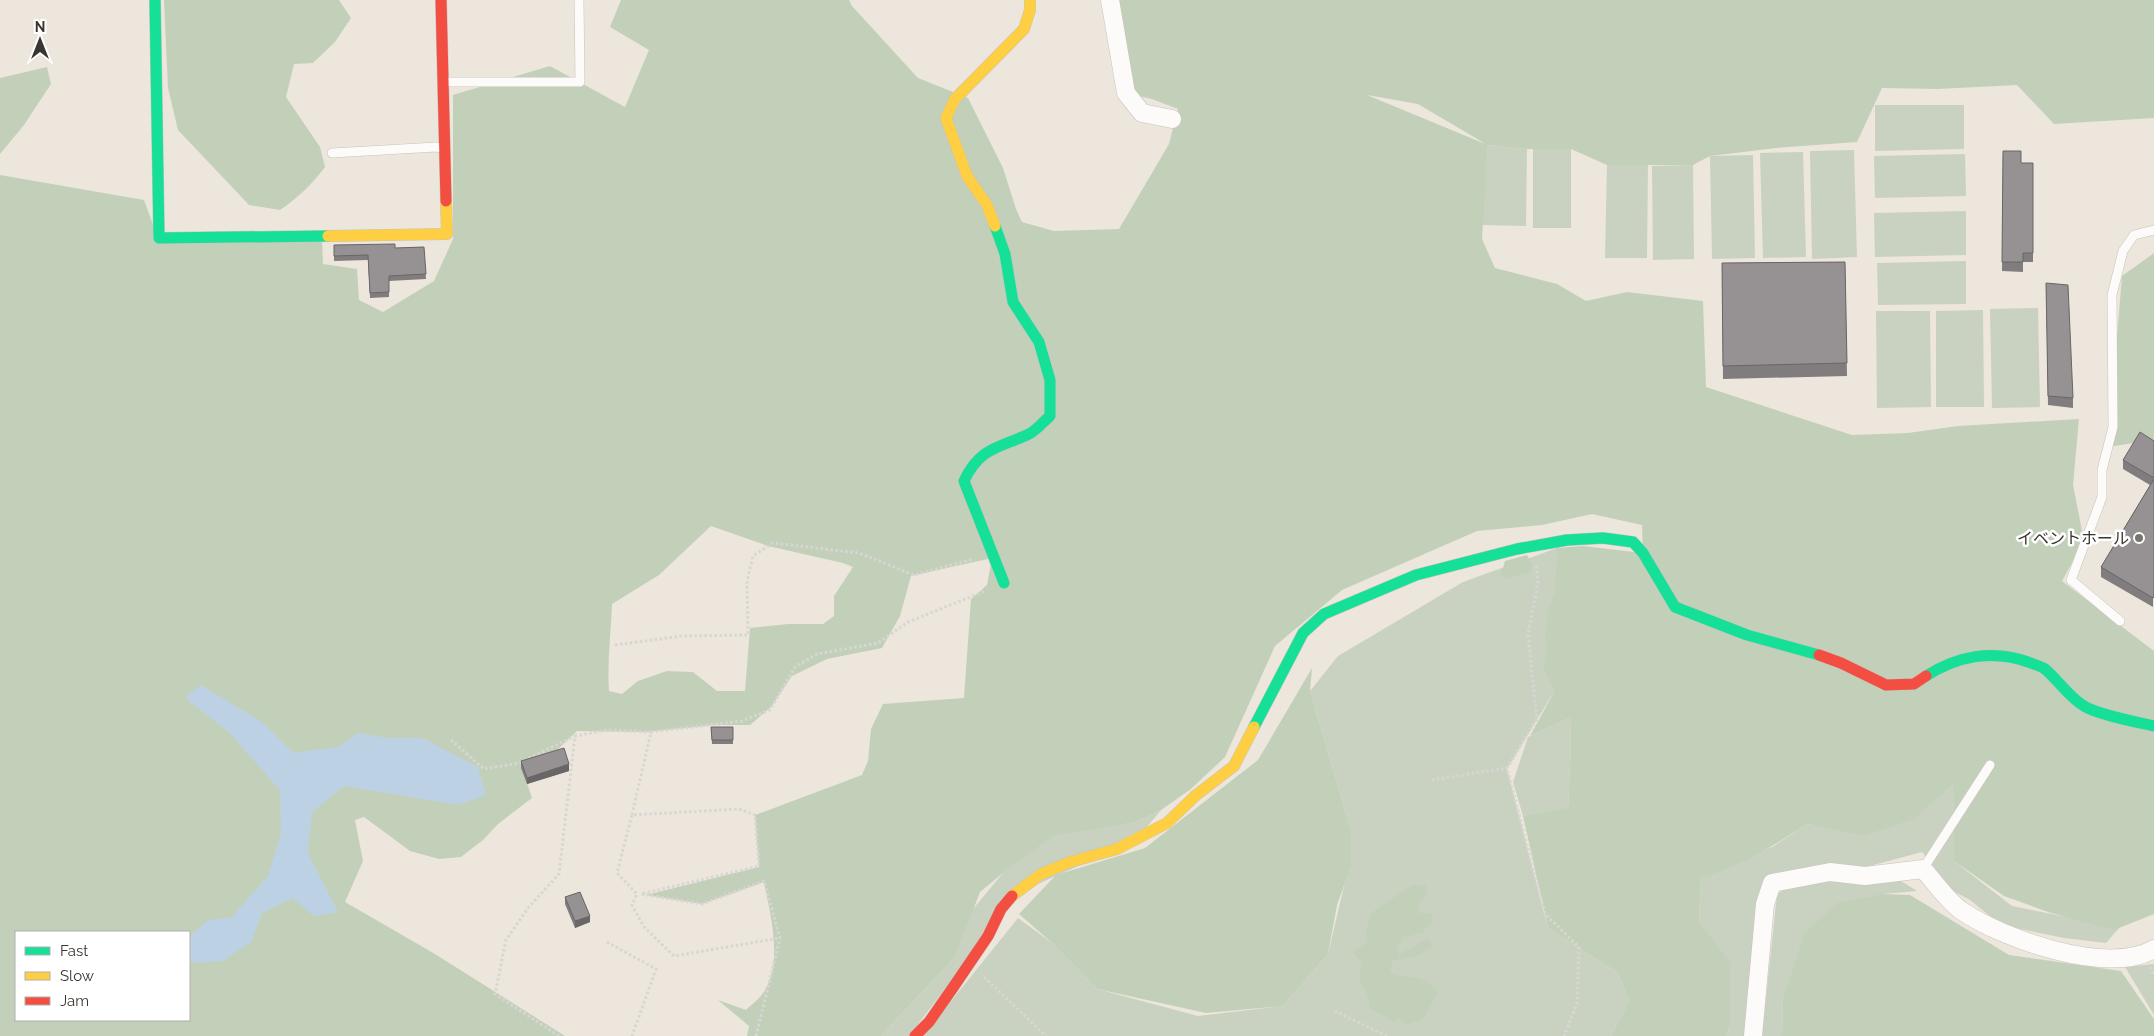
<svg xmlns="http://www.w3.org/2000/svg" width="2154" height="1036" font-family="Raleway,'Noto Sans JP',sans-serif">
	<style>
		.green { fill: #c9d2c0 }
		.forest { fill: #c3d0b9; fill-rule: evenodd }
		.water { fill: #bcd2e4 }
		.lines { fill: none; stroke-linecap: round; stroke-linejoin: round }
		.lane-casing { stroke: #c8c3bb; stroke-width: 10 }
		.street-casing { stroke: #c8c3bb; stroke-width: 19 }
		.fast-casing { stroke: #c8c3bb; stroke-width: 12 }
		.slow-casing { stroke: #c8c3bb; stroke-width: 12 }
		.jam-casing { stroke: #c8c3bb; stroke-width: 12 }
		.path { stroke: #d8d6d4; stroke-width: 3; stroke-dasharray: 2.5 2.5; stroke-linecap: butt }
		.lane { stroke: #fcfbfa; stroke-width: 9 }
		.street { stroke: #fcfbfa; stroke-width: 18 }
		.fast { stroke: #16e098; stroke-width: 11 }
		.slow { stroke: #ffcf43; stroke-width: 11 }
		.jam { stroke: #f24e42; stroke-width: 11 }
		.wall { fill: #817d7e }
		.shaded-wall { fill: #696667 }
		.building { fill: #969193; stroke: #696667 }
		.poi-dot { fill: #78746c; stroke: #fff; stroke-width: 2 }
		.labels { text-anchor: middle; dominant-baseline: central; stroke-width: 5; stroke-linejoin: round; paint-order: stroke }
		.poi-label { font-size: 16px; fill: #3a362f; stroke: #fff; text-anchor: end }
	</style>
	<rect width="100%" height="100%" fill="#ece6dc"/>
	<path class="green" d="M 1875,105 L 1964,105 L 1964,149 L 1875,151 Z
		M 1488,145 L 1527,149 L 1526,226 L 1482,225 Z
		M 1533,149 L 1571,149 L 1571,228 L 1533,228 Z
		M 1854,150 L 1857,257 L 1812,259 L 1810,151 Z
		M 1803,152 L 1806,257 L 1763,258 L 1760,153 Z
		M 1965,154 L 1966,196 L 1875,198 L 1874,156 Z
		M 1753,155 L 1755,258 L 1712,259 L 1710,156 Z
		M 1607,165 L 1648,165 L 1647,258 L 1605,258 Z
		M 1693,165 L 1694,259 L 1653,260 L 1652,166 Z
		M 1966,211 L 1966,255 L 1875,257 L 1874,213 Z
		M 1966,261 L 1966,304 L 1878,305 L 1877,263 Z
		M 2038,308 L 2040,407 L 1992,408 L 1990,309 Z
		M 1983,310 L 1984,407 L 1936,407 L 1936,311 Z
		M 1876,311 L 1930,311 L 1931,407 L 1877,408 Z
		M 1557,548 L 1555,690 L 1507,769 L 1548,928 L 1618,973 L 1629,1001 L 1611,1036 L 923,1036 L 1018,918 L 1052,943 L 1097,989 L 1198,1016 L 1283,1006 L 1328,954 L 1345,882 L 1351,831 L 1310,691 L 1338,656 L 1463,582 Z
		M 1570,718 L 1571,743 L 1568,809 L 1523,816 L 1513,782 L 1528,737 Z
		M 1953,783 L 1954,861 L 2012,906 L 2119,928 L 2106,943 L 2064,938 L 2001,925 L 1970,900 L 1953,891 L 1922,852 L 1866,867 L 1766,877 L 1751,1036 L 1726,1036 L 1730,1026 L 1699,922 L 1701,878 L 1774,846 L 1807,824 L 1863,835 Z
		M 1161,810 L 1136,840 L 1018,893 L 909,1036 L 881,1036 L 955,957 L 973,909 L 1003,873 L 1053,834 L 1136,822 Z
		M 1890,878 L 1901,881 L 1917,891 L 1883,894 L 1783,1000 L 1782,1036 L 1762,1036 L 1777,894 C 1807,874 1854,879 1890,878 Z
		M 2154,964 L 2154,1015 L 2125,967 Z"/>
	<path class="forest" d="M 164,0 L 339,0 L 351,18 L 335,42 L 313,63 L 294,64 L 286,97 L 320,147 L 325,167 C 312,184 298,198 280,210 L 249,205 L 178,130 L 168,88 Z
		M 621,0 L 849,0 L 852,6 L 918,78 L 968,98 L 1003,168 L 1016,209 L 1022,222 L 1054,231 L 1119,229 L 1169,144 L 1178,109 L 1152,99 L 1126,93 L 1106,0 L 2154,0 L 2154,118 L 2054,124 L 2017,85 L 1937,89 L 1882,88 L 1857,142 L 1776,148 L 1710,156 L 1693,165 L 1607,165 L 1571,149 L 1527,149 L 1488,145 L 1482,239 L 1495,268 L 1557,284 L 1586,301 L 1627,292 L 1703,301 L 1706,387 L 1852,435 L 1908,433 L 1958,426 L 2079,419 L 2073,485 L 2084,541 L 2062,581 L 2154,651 L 2154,914 L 2114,930 L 2051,913 L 2004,896 L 1954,861 L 1953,784 L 1914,819 L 1863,836 L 1807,824 C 1770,848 1743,865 1701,878 L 1699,922 L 1730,962 L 1730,1026 L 1726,1036 L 1611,1036 L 1629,1001 L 1618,973 L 1548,928 L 1523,816 L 1568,808 L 1571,743 L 1570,718 L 1530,736 L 1555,690 L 1543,669 L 1547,652 L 1545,639 L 1548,612 L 1555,591 L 1557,548 L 1583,546 L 1643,553 L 1642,525 L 1592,514 L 1542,525 L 1477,531 L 1342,590 L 1275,646 L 1225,757 L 1191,789 L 1161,810 L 1136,822 L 1053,836 L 1003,873 L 980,892 L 955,957 L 881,1036 L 747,1036 L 749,1026 L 718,1000 L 746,1010 C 752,1004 761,998 765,990 C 783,960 770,913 764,882 L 702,904 L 646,895 L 759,867 L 755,815 L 862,775 L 868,761 L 871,729 L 883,704 L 964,698 L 971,599 L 987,585 L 992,558 L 911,576 L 900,616 L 882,648 L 827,659 L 792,676 L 771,707 L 750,725 L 715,725 L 645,732 L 577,731 L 556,751 L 522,768 L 532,798 L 498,824 L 483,840 L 461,857 L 439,859 L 410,851 L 364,817 L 355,820 L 363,861 L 345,902 L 435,954 L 565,1036 L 0,1036 L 0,175 L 144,200 L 159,241 L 322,239 L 323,264 L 357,269 L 359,300 L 383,312 L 434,281 L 453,239 L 453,95 L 550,66 L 625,107 L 649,50 L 610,27 ZM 1367,95 L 1418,104 L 1484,143 L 1483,143 ZM 711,526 L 768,546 L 843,563 L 853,567 L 834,596 L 834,616 L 823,624 L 788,624 L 750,628 L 745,691 L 717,691 L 693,672 L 667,671 L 638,681 L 622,694 L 609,691 C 607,662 611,633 612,604 L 659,575 ZM 16,932 L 189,932 L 189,1020 L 16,1020 Z
		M 47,67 L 51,84 L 24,125 L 0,154 L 0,78 Z
		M 2154,253 L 2154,450 L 2140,442 L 2108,447 L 2122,276 Z
		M 1527,555 L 1532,564 L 1531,572 L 1507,579 L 1501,575 L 1505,561 Z
		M 1312,668 L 1310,691 L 1351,831 L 1351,866 L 1337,905 L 1328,954 L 1283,1006 L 1206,1013 L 1097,989 L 1052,943 L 1019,914 L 1056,875 L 1145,848 L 1258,760 Z
		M 1412,885 L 1426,885 L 1427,894 L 1417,905 L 1419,913 L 1431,913 L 1433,920 L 1423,932 L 1403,938 L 1397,949 L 1399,955 L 1425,939 L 1430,939 L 1432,946 C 1418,959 1410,956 1393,961 L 1390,972 C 1397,978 1408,975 1417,978 C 1426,980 1432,986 1438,992 L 1424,1018 L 1407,1025 L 1400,1018 L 1392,1021 L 1370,1008 L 1368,997 L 1359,978 L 1362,963 L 1352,952 L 1367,942 L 1366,930 L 1371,913 Z
		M 1883,894 L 1910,895 L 2009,955 L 2121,971 L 2154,1019 L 2154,1036 L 1782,1036 L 1783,1000 L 1804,934 L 1837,903 Z"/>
	<path class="water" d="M 201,685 L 262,722 L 293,753 L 338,747 L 358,733 L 388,738 L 422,738 L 478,767 L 486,795 L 458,805 L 344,786 L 312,812 L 308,853 L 338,912 L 314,916 L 293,898 L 262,913 L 251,942 L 222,961 L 189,963 L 189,937 L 208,920 L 231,918 L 268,876 L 281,833 L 280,790 L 229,732 L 185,698 Z"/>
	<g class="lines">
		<defs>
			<path id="lane" d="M 444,82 L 580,82 L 579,0
				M 332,153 L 436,147 L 444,149
				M 2120,621 L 2071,580 L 2102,497 L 2102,470 L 2113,427 L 2112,295 L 2123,251 L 2134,235 L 2154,230
				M 1923,869 L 1990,765"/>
			<path id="street" d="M 1110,0 L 1126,93 L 1142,113 L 1172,119
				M 1753,1036 L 1765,904 L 1772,883 L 1830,872 L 1865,876 L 1923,869 C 1934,881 1949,903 1962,911 C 2003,939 2108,976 2154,949"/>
			<path id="fast" d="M 155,0 L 159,238 L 328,236
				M 995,226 L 1005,254 L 1013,302 L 1039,342 L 1050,380 L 1050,416 C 1043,422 1037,430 1029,434 C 999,448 980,447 964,481 L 1004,583
				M 1926,676 C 1957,656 1993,649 2028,662 C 2033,664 2041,666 2045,669 C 2059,681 2069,697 2084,706 C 2098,715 2137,722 2154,726
				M 1254,727 L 1303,633 L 1324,614 L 1416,575 L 1517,549 L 1567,540 L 1603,538 L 1633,542 L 1643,553 L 1675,607 L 1747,635 L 1819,655"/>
			<path id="slow" d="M 995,226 L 987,205 L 967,176 L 946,118 L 955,99 L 1024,29 L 1030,10 L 1030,0
				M 328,236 L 447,234 L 446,201
				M 1012,896 L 1041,874 L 1070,862 L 1117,849 L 1167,823 L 1195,796 L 1234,766 L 1254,727"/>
			<path id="jam" d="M 441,0 L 446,201
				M 1819,655 L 1841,663 L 1886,685 L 1914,684 L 1926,676
				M 915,1036 L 929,1022 L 952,989 L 988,936 L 1001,909 L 1012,896"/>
		</defs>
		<use href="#lane" class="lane-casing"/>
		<use href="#street" class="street-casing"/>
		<use href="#fast" class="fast-casing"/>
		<use href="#slow" class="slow-casing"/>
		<use href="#jam" class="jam-casing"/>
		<path class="path" d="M 1536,566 L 1538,583 L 1528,634 L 1537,719 L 1507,768 L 1545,914 L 1579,947 L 1577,1004 L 1564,1036
			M 615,645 L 682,636 L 748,635 L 747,581 L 753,556 L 773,543 L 859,553 L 914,575 L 974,559
			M 451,740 L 484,769 L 519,763 L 575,736
			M 1432,780 L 1507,768
			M 632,815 L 651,732 L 742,721 L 770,710 L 795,667 L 817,654 L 878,643 L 908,622 L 985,591
			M 607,942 L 656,969 L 632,1036
			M 2150,967 L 2154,976
			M 984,977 L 1046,1036
			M 1335,1011 L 1387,1036
			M 559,1036 L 495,994 L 506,940 L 528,908 L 559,874 L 575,736 L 607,730 L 651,732
			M 756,1036 L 780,938 L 764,881 L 702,904 L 641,894 L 759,866 L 755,815 L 739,809 L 632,815 L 617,873 L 637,894 L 632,905 L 644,927 L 674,956 L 780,938"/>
		<use href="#lane" class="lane"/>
		<use href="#street" class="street"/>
		<use href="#fast" class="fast"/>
		<use href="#slow" class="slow"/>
		<use href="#jam" class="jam"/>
	</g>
	<path class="wall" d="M 2003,151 L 2021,163 L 2033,163 L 2033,262 L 2023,262 L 2023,272 L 2002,271 Z
		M 334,245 L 395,248 L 424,247 L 426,279 L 389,281 L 389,297 L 370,298 L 368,260 L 334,261 Z
		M 1845,262 L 1847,376 L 1723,379 L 1722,263 Z
		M 2046,283 L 2073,398 L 2073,408 L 2048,405 Z
		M 2154,441 L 2153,607 L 2101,577 L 2101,567 L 2150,485 L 2123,469 L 2123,460 Z
		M 711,727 L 733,727 L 733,744 L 712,744 Z
		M 521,761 L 569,771 L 527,784 L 521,768 Z
		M 565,897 L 590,922 L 575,928 L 565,904 Z"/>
	<path class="shaded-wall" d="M 569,764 L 569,771 L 527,784 L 527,778 Z
		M 590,916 L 590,922 L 575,928 L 575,921 Z"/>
	<path class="building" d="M 2003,151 L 2021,151 L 2021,163 L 2033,163 L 2033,253 L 2023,253 L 2023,262 L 2002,262 Z
		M 395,244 L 395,248 L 424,247 L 426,274 L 389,276 L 389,292 L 370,293 L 368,255 L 334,256 L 334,245 Z
		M 1845,262 L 1847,363 L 1723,366 L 1722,263 Z
		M 2046,283 L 2068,285 L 2073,398 L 2048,396 Z
		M 2140,432 L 2154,441 L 2154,478 L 2123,460 Z
		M 2154,479 L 2154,597 L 2153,598 L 2101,567 Z
		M 711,727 L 733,727 L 733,740 L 712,740 Z
		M 564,748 L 569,764 L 527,778 L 521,761 Z
		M 580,892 L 590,916 L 575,921 L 565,897 Z"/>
	<circle class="poi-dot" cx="2139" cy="538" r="5"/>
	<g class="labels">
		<g class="poi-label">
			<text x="2129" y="538">イベントホール</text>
		</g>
	</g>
	<rect x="15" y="931" width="175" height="90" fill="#ffffff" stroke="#b0afac"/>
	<rect x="25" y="947" width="25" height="8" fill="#16e098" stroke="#b0afac"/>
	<text x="60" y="956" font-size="15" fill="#3a362f">Fast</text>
	<rect x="25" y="972" width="25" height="8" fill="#ffcf43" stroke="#b0afac"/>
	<text x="60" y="981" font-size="15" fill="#3a362f">Slow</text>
	<rect x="25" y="997" width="25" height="8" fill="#f24e42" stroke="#b0afac"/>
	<text x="60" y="1006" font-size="15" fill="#3a362f">Jam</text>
	<g transform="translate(40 40)" stroke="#ffffff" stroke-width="4" paint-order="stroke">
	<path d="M0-4L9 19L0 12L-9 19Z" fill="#3a362f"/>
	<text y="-8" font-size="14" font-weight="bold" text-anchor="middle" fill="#3a362f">N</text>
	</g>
</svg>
